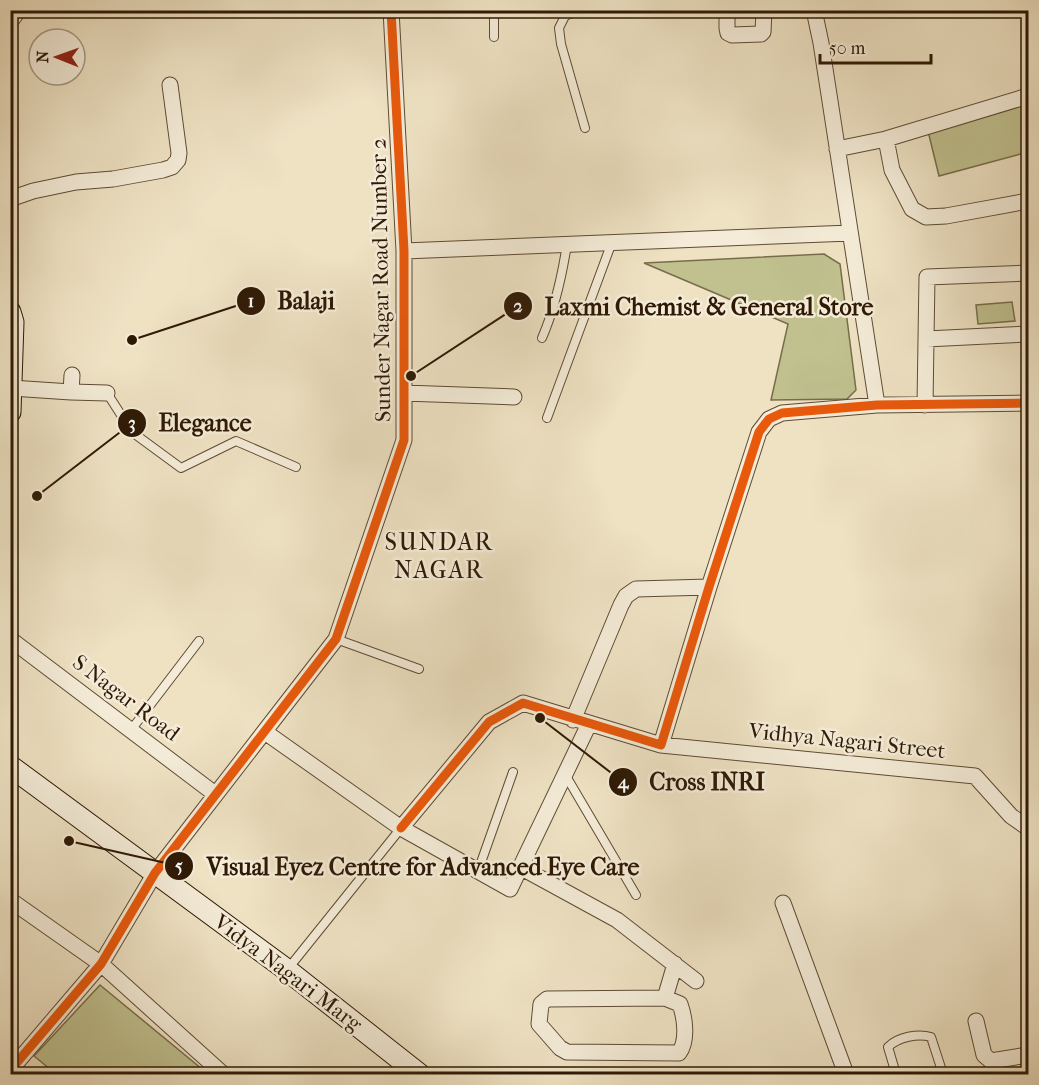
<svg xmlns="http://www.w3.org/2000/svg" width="1039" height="1085" font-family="'IM FELL French Canon',serif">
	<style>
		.green { fill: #c0c18f; stroke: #776d4a; stroke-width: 1.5 }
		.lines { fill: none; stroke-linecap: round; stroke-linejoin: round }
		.lane-casing { stroke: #5e4b34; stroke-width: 10 }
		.street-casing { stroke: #5e4b34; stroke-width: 17 }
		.secondary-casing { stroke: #2e1905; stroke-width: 23 }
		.lane { stroke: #f4ecd8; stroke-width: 8 }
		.street { stroke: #f4ecd8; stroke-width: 15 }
		.secondary { stroke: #f4ecd8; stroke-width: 21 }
		.cycleway-casing { stroke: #f4ecd8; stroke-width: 13 }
		.cycleway { stroke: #e8590c; stroke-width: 9 }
		.labels { text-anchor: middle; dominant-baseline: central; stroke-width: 5; stroke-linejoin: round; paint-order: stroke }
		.street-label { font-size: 22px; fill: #2e1905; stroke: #f4ecd8 }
		.neighbourhood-label { font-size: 24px; letter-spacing: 1.5px; fill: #2e1905; stroke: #f4ecd8 }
		.leader { fill: none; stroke: #2e1905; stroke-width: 2 }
		.callout-dot { fill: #2e1905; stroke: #f4ecd8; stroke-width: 2 }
		.mark-label { font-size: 18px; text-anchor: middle; font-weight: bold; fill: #fff }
		.callout-label { font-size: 24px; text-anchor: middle; font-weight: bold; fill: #2e1905; stroke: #f4ecd8; stroke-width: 5; stroke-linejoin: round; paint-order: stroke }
	</style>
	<rect width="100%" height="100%" fill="#eee2c3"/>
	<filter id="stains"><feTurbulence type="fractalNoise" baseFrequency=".00333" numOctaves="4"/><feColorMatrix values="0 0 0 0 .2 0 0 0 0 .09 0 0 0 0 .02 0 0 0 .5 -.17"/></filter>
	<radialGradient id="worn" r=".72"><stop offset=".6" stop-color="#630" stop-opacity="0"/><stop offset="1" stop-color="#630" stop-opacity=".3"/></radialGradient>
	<path class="green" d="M 1021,106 L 1028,136 L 1028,152 L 939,176 L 928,131 Z
		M 824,254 L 840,264 L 856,390 L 847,399 L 771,400 L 788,324 L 644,263 Z
		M 1012,302 L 1015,321 L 978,324 L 976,305 Z
		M 100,985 L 208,1074 L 56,1074 L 34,1056 Z"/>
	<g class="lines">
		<defs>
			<path id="lane" d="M 494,10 L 494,37
				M 579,10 L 565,16 L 559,28 L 561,44 L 585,128
				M 542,338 C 555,308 562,276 567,244
				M 107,393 L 132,432 L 181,468 L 236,441 L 296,467
				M 547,418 L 612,242
				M 336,639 L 419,669
				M 131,730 L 199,641
				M 566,776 L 636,895
				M 478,871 L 513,772
				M 287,970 L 401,828
				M 896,1074 L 888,1047 C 898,1037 918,1033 931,1037 L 943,1074"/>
			<path id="street" d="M 727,10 L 727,28 L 728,33 L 732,35 L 761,34 L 763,32 L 764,10
				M 814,10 L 821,43 L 877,405
				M 10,22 L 19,10
				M 886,139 L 892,170 L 912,209 L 926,217 L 946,216 L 1028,201
				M 837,149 L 886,139 L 1028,96
				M 10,199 L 33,191 L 76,182 L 113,179 L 163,170 L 172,167 L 178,160 L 179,153 L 170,85
				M 404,251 L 850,233
				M 1028,273 L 927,277 L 926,339 L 1028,334
				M 72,375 L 71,392 L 107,393
				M 11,388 L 71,392
				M 404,393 L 514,397
				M 925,405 L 926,339
				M 10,639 L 215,794
				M 573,720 L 621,605 L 626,596 L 636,589 L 709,587
				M 265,732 L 401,828 L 510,889 L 589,724
				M 661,745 L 975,776 L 1011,816 L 1028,828
				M 401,828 L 489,722 L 523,703 L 661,745 L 709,587 L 759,432 L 769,419 L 782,413 L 877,405 L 1028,403
				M 520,867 L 617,920 L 696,981
				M 10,900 L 101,964 L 223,1074
				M 783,903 L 846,1074
				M 665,998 L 547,999 L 541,1004 L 539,1024 L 560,1048 L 567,1052 L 679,1053 C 688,1041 685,1018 680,1004 L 665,998 L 675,964
				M 976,1021 L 984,1055 L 991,1061 L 1028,1055
				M 10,1068 L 13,1067 L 101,964 L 155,873 L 336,639 L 404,440 L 404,251 L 391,10"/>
			<path id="secondary" d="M 10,312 L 13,322 L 10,412
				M 10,766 L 287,970 L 419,1074"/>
		</defs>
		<use href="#lane" class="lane-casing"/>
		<use href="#street" class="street-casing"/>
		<use href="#secondary" class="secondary-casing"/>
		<use href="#lane" class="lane"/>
		<use href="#street" class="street"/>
		<use href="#secondary" class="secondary"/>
		<defs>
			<path id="cycleway" d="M 401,828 L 489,722 L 523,703 L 661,745 L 709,587 L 759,432 L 769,419 L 782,413 L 877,405 L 1028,403
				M 10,1068 L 13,1067 L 101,964 L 155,873 L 336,639 L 404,440 L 404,251 L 391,10"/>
		</defs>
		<use href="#cycleway" class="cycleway-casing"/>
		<use href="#cycleway" class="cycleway"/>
	</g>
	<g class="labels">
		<g class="street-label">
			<text transform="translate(381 280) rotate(-91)">Sunder Nagar Road Number 2</text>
			<text transform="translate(126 698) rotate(37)">S Nagar Road</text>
			<text transform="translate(847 741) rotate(6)">Vidhya Nagari Street</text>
			<text transform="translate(288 973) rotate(37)">Vidya Nagari Marg</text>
		</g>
		<g class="neighbourhood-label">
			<text x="439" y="542">SUNDAR<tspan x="439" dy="28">NAGAR</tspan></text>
		</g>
	</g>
	<path class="leader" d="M132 340L251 301M411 376L518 306M37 496L132 423M540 718L623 782M69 841L179 866"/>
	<g class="callout-dot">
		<circle cx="132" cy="340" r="6"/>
		<circle cx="411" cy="376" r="6"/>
		<circle cx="37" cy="496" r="6"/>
		<circle cx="540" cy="718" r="6"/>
		<circle cx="69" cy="841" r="6"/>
		<circle cx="251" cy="301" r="15"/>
		<circle cx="518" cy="306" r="15"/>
		<circle cx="132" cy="423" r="15"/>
		<circle cx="623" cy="782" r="15"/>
		<circle cx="179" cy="866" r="15"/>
	</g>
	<g class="mark-label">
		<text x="251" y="307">1</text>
		<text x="518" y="312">2</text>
		<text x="132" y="429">3</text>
		<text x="623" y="788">4</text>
		<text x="179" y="872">5</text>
	</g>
	<g class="callout-label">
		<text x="306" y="309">Balaji</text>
		<text x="709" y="315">Laxmi Chemist &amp; General Store</text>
		<text x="205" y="431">Elegance</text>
		<text x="707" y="790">Cross INRI</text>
		<text x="423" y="875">Visual Eyez Centre for Advanced Eye Care</text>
	</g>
	<rect width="1039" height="1085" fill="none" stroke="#eee2c3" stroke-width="36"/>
	<rect x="12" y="12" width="1015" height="1061" fill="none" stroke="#2e1905" stroke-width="3"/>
	<rect x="18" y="18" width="1003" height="1049" fill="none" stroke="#2e1905" stroke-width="1.5"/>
	<g transform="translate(57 57) rotate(271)"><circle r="28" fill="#f4ecd8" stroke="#a59884" stroke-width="1.5"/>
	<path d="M0-4.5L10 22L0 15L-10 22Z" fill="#8f2418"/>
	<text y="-9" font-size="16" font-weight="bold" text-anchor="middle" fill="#2e1905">N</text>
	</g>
	<path d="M820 54v9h111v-9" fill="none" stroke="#2e1905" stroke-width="3"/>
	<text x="829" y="54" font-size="18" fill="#2e1905" stroke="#f4ecd8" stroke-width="4.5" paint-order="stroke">50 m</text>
	<rect width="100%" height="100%" filter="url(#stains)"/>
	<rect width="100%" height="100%" fill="url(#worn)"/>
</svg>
